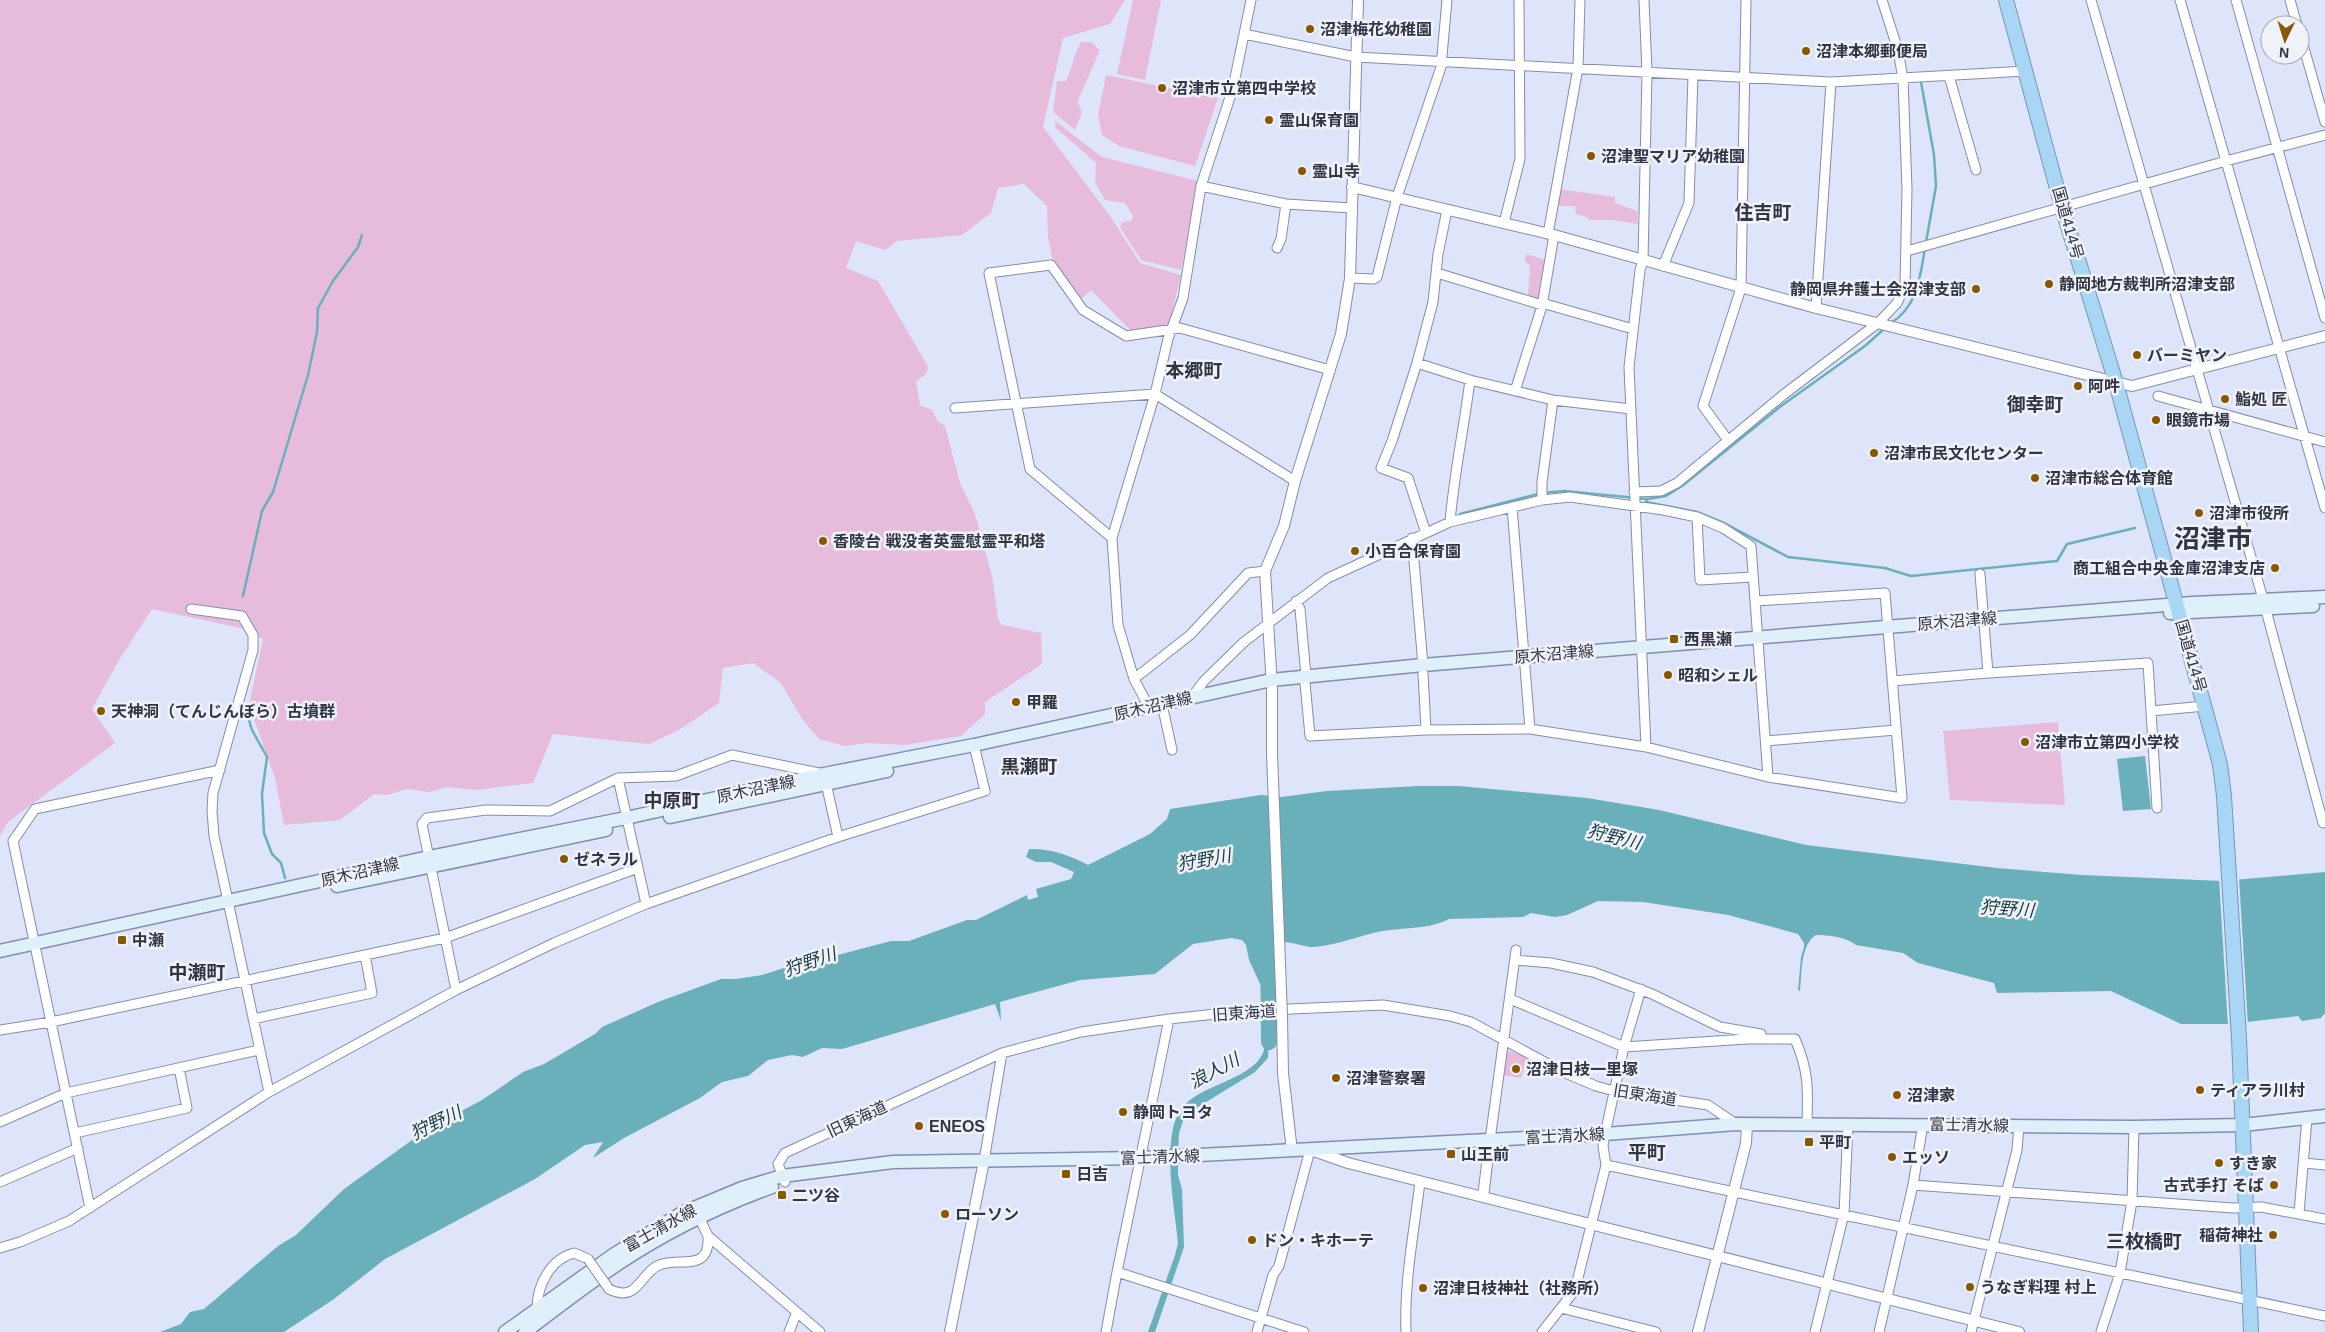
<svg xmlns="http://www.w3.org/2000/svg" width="2325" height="1332" font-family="Arial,'Noto Sans JP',sans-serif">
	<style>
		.green { fill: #e7bbdc }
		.water { fill: #6ab0ba }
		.pier { fill: #dee5fa }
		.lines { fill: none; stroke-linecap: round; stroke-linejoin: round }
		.stream { stroke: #6ab0ba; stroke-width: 2.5 }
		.river { stroke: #6ab0ba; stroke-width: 16 }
		.minor-casing { stroke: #838dad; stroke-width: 11 }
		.tertiary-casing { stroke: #838dad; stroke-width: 12 }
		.secondary-casing { stroke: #838dad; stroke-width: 15 }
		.trunk-casing { stroke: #7298b6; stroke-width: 16 }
		.minor { stroke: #fff; stroke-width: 9 }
		.tertiary { stroke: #fff; stroke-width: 10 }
		.secondary { stroke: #dff0fb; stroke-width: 12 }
		.trunk { stroke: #aad6f6; stroke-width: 14 }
		.minor-bridge-casing { stroke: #838dad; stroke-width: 11; stroke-linecap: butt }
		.tertiary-bridge-casing { stroke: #838dad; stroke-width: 12; stroke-linecap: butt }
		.minor-bridge { stroke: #fff; stroke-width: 9 }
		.tertiary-bridge { stroke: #fff; stroke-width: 10 }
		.poi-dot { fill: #885700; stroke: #f0f2f9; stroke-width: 2 }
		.labels { text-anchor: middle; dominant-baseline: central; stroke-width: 5; stroke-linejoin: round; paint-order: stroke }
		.poi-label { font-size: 16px; font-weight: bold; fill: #323644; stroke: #f0f2f9; text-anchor: start }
		.street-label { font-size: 16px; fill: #323644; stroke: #f0f2f9 }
		.water-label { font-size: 18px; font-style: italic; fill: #1b3e43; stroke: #f0f2f9 }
		.quarter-label { font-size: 19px; font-weight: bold; fill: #323644; stroke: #f0f2f9 }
		.town-label { font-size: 26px; font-weight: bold; fill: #323644; stroke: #f0f2f9 }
	</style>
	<rect width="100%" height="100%" fill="#dee5fa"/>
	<path class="green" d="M 0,0 L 1125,0 L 1110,24 L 1063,38 L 1043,127 L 1110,216 L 1140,263 L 1181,275 L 1169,325 L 1135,335 L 1091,290 L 1078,302 L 1054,267 L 1048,237 L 1047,206 L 1024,184 L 998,188 L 991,213 L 962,235 L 897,241 L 885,250 L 856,241 L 846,268 L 878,281 L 929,368 L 925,375 L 916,381 L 920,405 L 932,410 L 938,422 L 945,426 L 960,483 L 975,514 L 992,576 L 998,619 L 1002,625 L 1041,633 L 1042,664 L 985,702 L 985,714 L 961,736 L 904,745 L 868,743 L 845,746 L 819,739 L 802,719 L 781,683 L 753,663 L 723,668 L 719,703 L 679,730 L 649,744 L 553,734 L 533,783 L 476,790 L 447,787 L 430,792 L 407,789 L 388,795 L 374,794 L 340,820 L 284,825 L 275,778 L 249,705 L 263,639 L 240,628 L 152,609 L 119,660 L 92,709 L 115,743 L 8,822 L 0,836 Z
		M 1133,0 L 1161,0 L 1145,80 L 1117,74 Z
		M 1081,42 L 1091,42 L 1100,50 L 1079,98 L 1078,103 L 1082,112 L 1075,130 L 1053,112 L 1057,81 L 1066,81 C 1072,68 1074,55 1081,42 Z
		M 1106,75 L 1218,98 L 1195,166 L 1119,146 L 1102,135 L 1098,115 Z
		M 1054,120 L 1102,157 L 1198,181 L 1181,270 L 1141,260 L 1120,227 L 1122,222 L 1131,221 L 1133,216 L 1125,203 L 1105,200 L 1095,182 L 1096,163 L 1056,128 Z
		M 1559,189 L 1615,197 L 1615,203 L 1637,211 L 1638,224 L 1614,220 L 1589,220 L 1587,217 L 1576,214 L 1575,206 L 1556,206 Z
		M 1526,254 L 1546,260 L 1541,300 L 1528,296 L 1530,266 L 1525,261 Z
		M 2058,722 L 2065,805 L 1950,800 L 1943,731 Z
		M 1510,1051 L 1527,1058 L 1521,1078 L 1502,1075 L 1505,1053 Z"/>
	<path class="water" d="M 2145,756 L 2151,809 L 2123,811 L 2117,759 Z
		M 1419,786 L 1459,786 L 1587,798 L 1659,810 L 1806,845 L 1997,868 L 2082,875 L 2222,881 L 2325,872 L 2325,1013 L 2321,1018 L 2302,1021 L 2298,1016 L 2229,1024 L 2181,1024 L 2111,991 L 1997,993 L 1994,983 L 1918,963 L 1903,953 L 1856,945 C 1846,937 1828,935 1816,935 C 1800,945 1802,974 1800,991 L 1798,990 L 1801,957 L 1804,947 L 1804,943 L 1798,934 L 1728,915 L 1643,902 L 1598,901 L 1567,915 L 1555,917 L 1531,913 L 1523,917 L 1449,919 C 1428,930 1401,927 1377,932 C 1356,937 1336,945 1314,947 C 1300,947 1283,937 1273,945 C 1263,953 1266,973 1266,984 L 1261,986 L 1249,960 L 1246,945 L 1242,940 L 1231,938 L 1193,944 L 1155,974 L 1080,980 L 1000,1002 L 1001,1021 L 995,1004 L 842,1049 L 822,1048 L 803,1057 L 792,1055 L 768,1060 L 748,1076 L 722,1082 L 700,1098 L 624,1138 L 593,1158 L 603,1142 L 585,1145 L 535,1179 L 385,1259 L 334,1299 L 284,1332 L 160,1332 L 181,1324 L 190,1312 L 204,1309 L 278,1246 L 296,1235 L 344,1189 L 426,1130 L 482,1100 L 523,1072 L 544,1064 L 595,1034 L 602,1027 L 658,1002 L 721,979 L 736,979 L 762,975 L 806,961 L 830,957 L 891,941 L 909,941 L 967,920 L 976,920 L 1027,895 L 1028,900 L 1038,897 L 1036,889 L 1071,879 L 1074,872 L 1051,862 L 1036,862 L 1026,857 L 1029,849 C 1048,848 1071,855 1088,865 L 1150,834 L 1167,819 L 1170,809 L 1261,795 L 1281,797 L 1327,791 Z
		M 1270,1021 L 1268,1058 L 1255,1072 L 1185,1115 L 1179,1133 L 1178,1151 L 1178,1175 L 1182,1189 L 1184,1247 L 1155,1332 L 1148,1332 L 1175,1255 L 1178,1243 C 1175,1209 1160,1135 1182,1108 C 1201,1084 1251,1080 1263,1053 C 1266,1045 1264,1031 1264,1022 Z"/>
	<path class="pier" d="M 2219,878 L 2239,878 L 2248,1025 L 2228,1027 Z"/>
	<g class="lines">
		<path class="stream" d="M 1921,82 L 1934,155 L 1936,186 L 1926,242
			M 1891,323 C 1918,306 1920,277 1925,248
			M 1647,499 L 1666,496 L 1682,486 L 1781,406 L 1865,346 L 1885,328
			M 1460,514 L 1542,493 L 1564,491 L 1647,499 L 1646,502 L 1697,512 L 1724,523 L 1788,557 L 1885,568 L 1911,576 L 2057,561 L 2067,544 L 2135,528
			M 243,596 L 262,511 L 273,492 L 308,375 L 317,332 L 318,308 L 333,281 L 358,247 L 362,235
			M 247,714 L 252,730 L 267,757 L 262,794 L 264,833 L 272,854 L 281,863 L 285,878"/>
		<path class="river" d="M 1268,934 L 1269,1042"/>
		<defs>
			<path id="minor" d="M 1644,0 L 1647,72 L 1643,261 L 1640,270 L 1629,367 L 1646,747
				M 2091,0 L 2263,599 L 2323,823
				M 2180,0 L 2325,508
				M 2236,0 L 2325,318
				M 2290,0 L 2297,25
				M 1244,34 L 1356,57 L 1831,82 L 2026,71
				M 2300,34 L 2325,122
				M 1949,76 L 1976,170
				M 1201,186 L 1286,204 L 1351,208
				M 1504,223 L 1520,159 L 1519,0
				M 1548,234 L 1578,68 L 1580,0
				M 1277,248 L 1281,239 L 1286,204
				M 1907,251 L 2226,161 L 2325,135
				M 1663,266 L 1689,203 L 1693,75
				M 1437,273 L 1542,305
				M 1350,278 L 1374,279 L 1377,277 L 1397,197 L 1441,67 L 1447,0
				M 1542,303 L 1633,329
				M 1816,308 L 1831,82
				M 1417,363 L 1470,380 L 1553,400 L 1631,409
				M 1515,391 L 1542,306 L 1554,235
				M 2158,396 L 2325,442
				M 955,408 L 1155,394 L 1295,481
				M 1727,439 L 1703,406 L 1741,288 L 1746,0
				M 1634,492 L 1661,491 L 1677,483 L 1783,395 L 1878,323 L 1897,303 L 1905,285 L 1907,189 L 1903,79 L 1898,50 L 1882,0
				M 1542,500 L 1542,482 L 1553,400
				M 1512,507 L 1530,729
				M 1697,517 L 1700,580 L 1753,577
				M 1450,522 C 1454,474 1464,428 1470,380
				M 1426,533 L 1408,478 L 1381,468 L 1392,441 L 1417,363 L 1433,302 L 1438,254 L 1447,210
				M 1112,538 L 1030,469 L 989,273 L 1051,265 L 1083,310 L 1126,336 L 1180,328 L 1330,370
				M 1412,538 L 1423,665
				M 1296,601 L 1300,609 L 1306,676
				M 191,609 L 242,616 L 253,635 L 253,650 L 213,793 L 212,811 L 214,836 L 269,1092
				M 1423,673 L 1426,730
				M 1988,673 L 2148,663 L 2157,808
				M 1134,679 L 1190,635 L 1248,573 L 1265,571
				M 1892,681 L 1988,673 L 1980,574
				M 1305,683 L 1310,736 L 1426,730 L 1530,729 L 1646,747 L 1768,777 L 1902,798 L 1885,593 L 1756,601
				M 1192,697 L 1204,681 L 1244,642 L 1328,578 L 1450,522 L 1542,500 L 1570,497 L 1663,510 L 1697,517 L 1723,528 L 1751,546 L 1768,777
				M 1162,704 L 1172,750
				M 1149,707 L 1134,679 L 1118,625 L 1112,538 L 1155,394 L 1168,339 L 1183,298 L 1201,186 L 1233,88 L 1251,0
				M 2151,711 L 2205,706
				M 1766,741 L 1896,730
				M 618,778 L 646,904
				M 1515,960 L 1551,963 L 1593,972 L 1652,994 L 1720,1027 L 1761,1034
				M 456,990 L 422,824 L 427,818 L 486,810 L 550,811 L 618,778 L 676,776 L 732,755 L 824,774 L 838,837
				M 1510,999 L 1624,1047 L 1747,1039 L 1795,1039 C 1809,1071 1808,1090 1807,1123
				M 253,1019 L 372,993 L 365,955
				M 0,1030 L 51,1022 L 445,938 L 638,868
				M 0,1122 L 66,1093 L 259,1050
				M 75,1133 L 187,1108 L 179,1068
				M 1490,1140 L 1516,950
				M 984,1161 L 1002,1053
				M 2304,1163 L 2325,1165
				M 1606,1165 L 2325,1316
				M 0,1182 L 78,1148
				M 785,1182 L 778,1164 L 785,1153 L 1002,1053 L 1081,1032 L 1169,1019 L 1244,1011 L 1383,1005 L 1450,1016 L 1471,1022 L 1563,1072 L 1596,1086 L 1614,1091 L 1708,1105 L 1736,1124
				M 1913,1185 L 2233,1208 L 2261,1207 L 2325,1219
				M 90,1208 L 13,841 L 35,809 L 220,770
				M 2299,1213 L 2307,1118
				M 699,1217 L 708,1236 L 820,1332
				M 0,1248 L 20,1242 L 69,1221 L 269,1092 L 456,990 L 554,943 L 646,904 L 838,837 L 985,791 L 974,745
				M 1117,1272 L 1304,1332
				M 609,1289 C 637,1303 639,1276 657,1266 C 677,1255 710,1275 708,1236
				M 1561,1308 L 1656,1332
				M 537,1309 C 537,1286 550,1259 574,1253 L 588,1259
				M 789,1332 L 797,1312
				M 1106,1332 L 1117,1272 L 1169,1019
				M 1257,1332 L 1273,1275 L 1279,1266 L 1310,1150
				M 1406,1332 C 1404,1282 1414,1232 1420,1182
				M 1542,1332 L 1575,1290 L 1606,1165 L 1603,1146 L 1605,1134 L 1624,1047 L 1641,989
				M 1815,1332 L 1844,1214 L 1848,1124
				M 1879,1332 L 1913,1185 L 1923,1124
				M 1971,1332 L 2017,1150 L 2019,1125
				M 2101,1332 L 2120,1273 L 2132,1201 L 2134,1127"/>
			<path id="tertiary" d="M 1352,187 L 1554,235 L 1816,308 L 2132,386 L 2325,336
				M 1272,754 L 1272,688 L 1265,571 L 1284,526 L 1295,481 L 1341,334 L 1350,278 L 1358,0
				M 1282,1016 L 1283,1073 L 1292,1151
				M 1311,1150 L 1348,1163 L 2019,1332
				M 1483,1197 L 1490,1140
				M 950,1332 L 984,1161
				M 1698,1332 L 1746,1143 L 1747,1124"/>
			<path id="secondary" d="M 2170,613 L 2313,606
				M 670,817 L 887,771
				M 337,886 L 606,830
				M 0,951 L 429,857 L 626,818 L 824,774 L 974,745 L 1271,680 L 1423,665 L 1984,619 L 2193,603 L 2325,597
				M 505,1332 L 613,1255 L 682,1213 L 742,1188 L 782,1176 L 893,1162 L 1140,1158 L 1605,1134 L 1736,1124 L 2134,1127 L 2243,1125 L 2325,1116
				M 525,1332 C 556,1309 586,1285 618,1264 C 666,1232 717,1207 772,1187"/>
			<path id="trunk" d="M 2006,0 L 2062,207 L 2116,383 L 2220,764 L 2224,796 L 2239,1038 L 2251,1332"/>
		</defs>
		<use href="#minor" class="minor-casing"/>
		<use href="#tertiary" class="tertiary-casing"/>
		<use href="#secondary" class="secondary-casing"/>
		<use href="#trunk" class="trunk-casing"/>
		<use href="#minor" class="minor"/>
		<use href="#tertiary" class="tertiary"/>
		<use href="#secondary" class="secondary"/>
		<use href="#trunk" class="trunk"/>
		<defs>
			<path id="minor-bridge" d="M 588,1259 L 609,1289"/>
			<path id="tertiary-bridge" d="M 1272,754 L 1282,1016"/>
		</defs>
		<use href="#minor-bridge" class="minor-bridge-casing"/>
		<use href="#tertiary-bridge" class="tertiary-bridge-casing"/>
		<use href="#minor-bridge" class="minor-bridge"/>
		<use href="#tertiary-bridge" class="tertiary-bridge"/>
	</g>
	<g class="poi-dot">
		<circle cx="1310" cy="29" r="5"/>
		<circle cx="1806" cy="51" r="5"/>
		<circle cx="1162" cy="88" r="5"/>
		<circle cx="1269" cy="120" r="5"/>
		<circle cx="1591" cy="156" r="5"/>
		<circle cx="1302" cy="171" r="5"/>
		<circle cx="2049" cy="284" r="5"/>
		<circle cx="1976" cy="289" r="5"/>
		<circle cx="2137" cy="355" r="5"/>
		<circle cx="2078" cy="386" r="5"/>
		<circle cx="2225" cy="399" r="5"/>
		<circle cx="2156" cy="420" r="5"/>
		<circle cx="1874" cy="453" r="5"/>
		<circle cx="2035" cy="478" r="5"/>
		<circle cx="2199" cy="513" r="5"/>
		<circle cx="823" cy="541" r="5"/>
		<circle cx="1355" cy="551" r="5"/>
		<circle cx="2275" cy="568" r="5"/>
		<rect x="1669" y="634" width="10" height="10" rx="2.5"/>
		<circle cx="1668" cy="675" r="5"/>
		<circle cx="1016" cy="702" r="5"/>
		<circle cx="101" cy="711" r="5"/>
		<circle cx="2025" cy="742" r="5"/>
		<circle cx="564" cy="859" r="5"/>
		<rect x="117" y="935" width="10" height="10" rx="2.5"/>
		<circle cx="1516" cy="1069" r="5"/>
		<circle cx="1336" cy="1078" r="5"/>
		<circle cx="2200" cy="1090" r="5"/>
		<circle cx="1897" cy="1095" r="5"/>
		<circle cx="1123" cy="1112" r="5"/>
		<circle cx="919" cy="1126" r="5"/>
		<rect x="1804" y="1137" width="10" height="10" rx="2.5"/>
		<rect x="1446" y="1149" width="10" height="10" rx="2.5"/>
		<circle cx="1892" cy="1157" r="5"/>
		<circle cx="2219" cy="1163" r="5"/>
		<rect x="1061" y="1169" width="10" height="10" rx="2.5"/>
		<circle cx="2274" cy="1185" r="5"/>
		<rect x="777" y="1190" width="10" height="10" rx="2.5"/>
		<circle cx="945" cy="1214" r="5"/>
		<circle cx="2273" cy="1235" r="5"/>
		<circle cx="1252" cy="1240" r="5"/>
		<circle cx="1970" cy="1287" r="5"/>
		<circle cx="1423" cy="1288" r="5"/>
	</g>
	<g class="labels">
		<g class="poi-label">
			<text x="1320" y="29">沼津梅花幼稚園</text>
			<text x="1816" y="51">沼津本郷郵便局</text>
			<text x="1172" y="88">沼津市立第四中学校</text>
			<text x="1279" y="120">霊山保育園</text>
			<text x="1601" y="156">沼津聖マリア幼稚園</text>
			<text x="1312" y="171">霊山寺</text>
			<text x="2059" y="284">静岡地方裁判所沼津支部</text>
			<text x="1966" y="289" text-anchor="end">静岡県弁護士会沼津支部</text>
			<text x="2147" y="355">バーミヤン</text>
			<text x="2088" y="386">阿吽</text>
			<text x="2235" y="399">鮨処 匠</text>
			<text x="2166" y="420">眼鏡市場</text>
			<text x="1884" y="453">沼津市民文化センター</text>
			<text x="2045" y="478">沼津市総合体育館</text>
			<text x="2209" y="513">沼津市役所</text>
			<text x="833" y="541">香陵台 戦没者英霊慰霊平和塔</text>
			<text x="1365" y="551">小百合保育園</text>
			<text x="2265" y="568" text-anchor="end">商工組合中央金庫沼津支店</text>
			<text x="1684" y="639">西黒瀬</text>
			<text x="1678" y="675">昭和シェル</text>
			<text x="1026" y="702">甲羅</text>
			<text x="111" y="711">天神洞（てんじんぼら）古墳群</text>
			<text x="2035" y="742">沼津市立第四小学校</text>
			<text x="574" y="859">ゼネラル</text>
			<text x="132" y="940">中瀬</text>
			<text x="1526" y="1069">沼津日枝一里塚</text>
			<text x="1346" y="1078">沼津警察署</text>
			<text x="2210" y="1090">ティアラ川村</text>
			<text x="1907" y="1095">沼津家</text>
			<text x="1133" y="1112">静岡トヨタ</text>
			<text x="929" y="1126">ENEOS</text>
			<text x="1819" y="1142">平町</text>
			<text x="1461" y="1154">山王前</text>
			<text x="1902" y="1157">エッソ</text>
			<text x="2229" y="1163">すき家</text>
			<text x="1076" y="1174">日吉</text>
			<text x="2264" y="1185" text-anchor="end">古式手打 そば</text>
			<text x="792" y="1195">二ツ谷</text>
			<text x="955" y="1214">ローソン</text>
			<text x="2263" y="1235" text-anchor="end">稲荷神社</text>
			<text x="1262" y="1240">ドン・キホーテ</text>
			<text x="1980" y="1287">うなぎ料理 村上</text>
			<text x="1433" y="1288">沼津日枝神社（社務所）</text>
		</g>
		<g class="street-label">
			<text transform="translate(2068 223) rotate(74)">国道414号</text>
			<text transform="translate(1957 621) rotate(-5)">原木沼津線</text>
			<text transform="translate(1554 654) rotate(-5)">原木沼津線</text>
			<text transform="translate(2191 656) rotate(74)">国道414号</text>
			<text transform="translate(1153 706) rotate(-13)">原木沼津線</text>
			<text transform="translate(756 789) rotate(-12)">原木沼津線</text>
			<text transform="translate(360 872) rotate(-13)">原木沼津線</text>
			<text transform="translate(1244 1013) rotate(-4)">旧東海道</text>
			<text transform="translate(1645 1095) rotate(9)">旧東海道</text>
			<text transform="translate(857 1119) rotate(-25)">旧東海道</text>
			<text transform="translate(1969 1125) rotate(1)">富士清水線</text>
			<text transform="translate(1565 1136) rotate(-3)">富士清水線</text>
			<text transform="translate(1160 1157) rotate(-2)">富士清水線</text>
			<text transform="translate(660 1228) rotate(-29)">富士清水線</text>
		</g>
		<g class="water-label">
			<text transform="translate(1614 837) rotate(14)">狩野川</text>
			<text transform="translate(1204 860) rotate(-10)">狩野川</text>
			<text transform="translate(2007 909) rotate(4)">狩野川</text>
			<text transform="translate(810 962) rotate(-19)">狩野川</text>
			<text transform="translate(1214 1071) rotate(-28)">浪人川</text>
			<text transform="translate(436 1123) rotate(-26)">狩野川</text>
		</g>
		<g class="quarter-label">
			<text x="1763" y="212">住吉町</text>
			<text x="1194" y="370">本郷町</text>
			<text x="2035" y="404">御幸町</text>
			<text x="1029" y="766">黒瀬町</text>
			<text x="672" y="800">中原町</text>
			<text x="197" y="972">中瀬町</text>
			<text x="1647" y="1152">平町</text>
			<text x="2144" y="1241">三枚橋町</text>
		</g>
		<g class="town-label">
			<text x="2213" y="539">沼津市</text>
		</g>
	</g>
	<g transform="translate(2285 40) rotate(184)"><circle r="24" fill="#f0f2f9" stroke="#a4a7b1"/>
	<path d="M0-4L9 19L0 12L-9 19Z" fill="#885700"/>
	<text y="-8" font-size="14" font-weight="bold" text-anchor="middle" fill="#323644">N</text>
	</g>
</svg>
